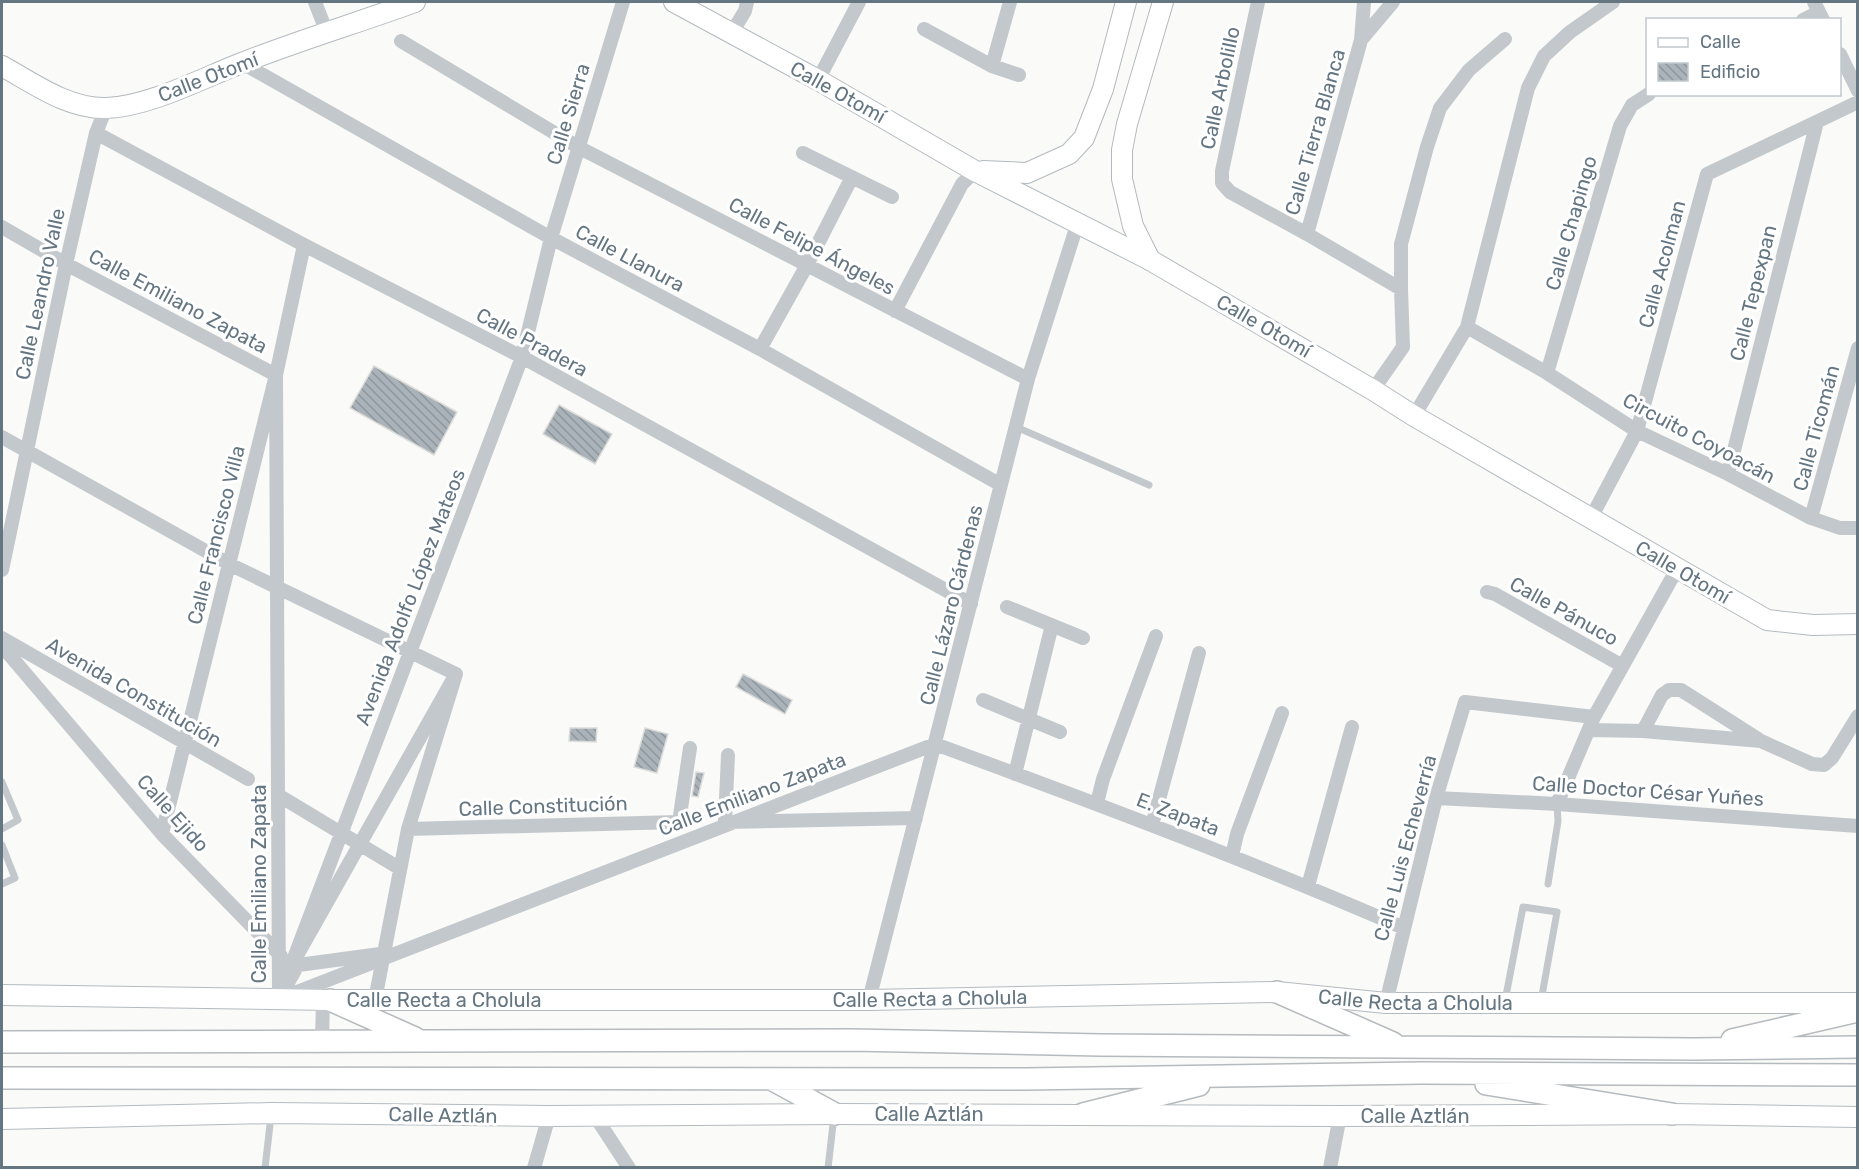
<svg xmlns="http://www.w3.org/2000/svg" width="1859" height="1169" font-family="Rubik,sans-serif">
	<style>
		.building { fill: url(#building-back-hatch); stroke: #dcdcda; stroke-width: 1.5 }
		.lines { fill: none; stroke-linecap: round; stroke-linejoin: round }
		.secondary-casing { stroke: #b3babf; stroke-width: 22 }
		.primary-casing { stroke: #b5babe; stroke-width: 24 }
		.lane { stroke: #c3c8cc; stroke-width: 7 }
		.street { stroke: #c3c8cc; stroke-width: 14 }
		.secondary { stroke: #fff; stroke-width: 20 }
		.primary { stroke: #fff; stroke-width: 21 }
		.labels { text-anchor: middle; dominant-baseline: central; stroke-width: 6; stroke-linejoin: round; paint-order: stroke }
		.street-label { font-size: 20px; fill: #657683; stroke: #fff }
	</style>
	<defs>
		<pattern id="building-back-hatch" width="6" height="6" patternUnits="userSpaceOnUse" patternTransform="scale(1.5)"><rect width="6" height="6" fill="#aab3b9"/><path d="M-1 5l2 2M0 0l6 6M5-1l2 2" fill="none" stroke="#8e969c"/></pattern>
	</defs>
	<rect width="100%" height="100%" fill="#fafaf8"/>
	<path class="building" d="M 374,366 L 457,412 L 434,455 L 350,408 Z
		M 559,405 L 612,434 L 595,464 L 543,434 Z
		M 743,674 L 792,700 L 785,714 L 736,687 Z
		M 570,728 L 597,728 L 596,742 L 569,741 Z
		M 645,728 L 668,734 L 657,773 L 634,767 Z
		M 696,772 L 704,773 L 698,797 L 692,796 Z"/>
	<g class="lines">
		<defs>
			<g id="secondary">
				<path d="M 674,2 L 818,80 L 975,171 L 1150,260 L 1373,390 L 1414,416 L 1767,620 L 1813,625 L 1858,624"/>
				<path d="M 2,66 C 33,83 68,109 106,108 C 147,107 201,79 239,64 C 297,41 357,23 415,2"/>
				<path d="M 983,171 L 1027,173 L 1069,154 L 1084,138 L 1103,89 L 1126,2"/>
				<path d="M 1150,260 L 1133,226 L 1122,179 L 1122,150 L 1127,124 L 1163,2"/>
				<path id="s1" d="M 2,995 L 330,1000 L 869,1000 L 1277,992 L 1386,1003 L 1858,1003"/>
				<path d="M 2,1119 L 272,1113 L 549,1116 L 835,1114 L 1340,1116 L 1672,1114 L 1858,1117"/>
			</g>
			<path id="primary" d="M 1277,992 L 1393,1043
				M 330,1000 L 415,1038
				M 1732,1040 L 1858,1011
				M 2,1042 L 851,1040 L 1100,1045 L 1694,1049 L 1858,1047
				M 2,1078 L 1026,1079 L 1421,1073 L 1858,1075
				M 773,1080 L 835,1114
				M 1486,1084 L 1672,1114
				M 1083,1114 L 1199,1085"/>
		</defs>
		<use href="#secondary" class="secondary-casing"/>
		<use href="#primary" class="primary-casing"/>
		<path class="lane" d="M 1016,427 L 1149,485
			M 2,782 L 18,820 L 2,829
			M 2,845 L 15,878 L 2,884
			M 1548,884 L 1558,821 L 1557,804
			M 1505,1001 L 1523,907 L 1557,912 L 1541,1001
			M 265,1168 L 271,1116
			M 828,1168 L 834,1116"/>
		<path class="street" d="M 315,2 L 327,33
			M 1258,2 L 1222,171 L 1222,183 L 1230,192 L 1307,234 L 1401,289
			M 1814,2 L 1823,20
			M 1803,20 L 1819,12
			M 924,29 L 992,66 L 1019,75
			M 731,34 L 745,11 L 747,2
			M 1361,40 L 1364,2
			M 401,41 L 578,147 L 1028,379
			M 1840,54 L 1858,91
			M 242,63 L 551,238 L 760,349 L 1001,485
			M 992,66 L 1010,2
			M 818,80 L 859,2
			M 96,133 L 304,245 L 522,357 L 971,604
			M 803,153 L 892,197
			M 2,227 L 66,264 L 276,375 L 279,999 L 935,744 C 1093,802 1250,861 1404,928
			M 1307,234 L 1361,40 L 1393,2
			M 895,311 L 962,184 L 975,171
			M 1467,327 L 1547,373 L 1637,431 L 1728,474 L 1811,518 L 1840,528 L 1858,528
			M 760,349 L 807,265 L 852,177
			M 1547,373 L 1620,126 L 1632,105 L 1649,94
			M 1373,390 L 1403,347 L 1401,289 L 1401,244 L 1427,147 L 1440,108 L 1469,70 L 1505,39
			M 1414,416 L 1467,327 L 1528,88 L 1544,56 L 1570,32 L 1613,2
			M 2,437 L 229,564 L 456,674
			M 1728,474 L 1817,122
			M 1591,518 L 1637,431 L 1707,174 L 1858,102
			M 1811,518 L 1858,348
			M 2,570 L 66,264 L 96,133 L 106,108
			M 1487,592 L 1495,594 L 1621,665
			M 1007,607 L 1083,638
			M 2,638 L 248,779
			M 2,646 L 162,834 L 281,956
			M 983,700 L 1060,732
			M 1590,730 L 1643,731 L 1761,741 L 1812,764 L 1824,765 L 1832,758 L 1858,716
			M 1643,731 L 1662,695 L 1669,690 L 1681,690 L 1758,739
			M 728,755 L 725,822 L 916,818
			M 1015,774 L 1052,625
			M 278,795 L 399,868
			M 1436,798 L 1557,804 L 1858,826
			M 1097,803 L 1103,779 L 1156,636
			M 1557,804 L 1594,717 L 1677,569
			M 1152,825 L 1199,653
			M 408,829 L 679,822 L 690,748
			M 162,834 L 276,375 L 304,245
			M 1232,856 L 1237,834 L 1282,713
			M 1308,886 L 1352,727
			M 291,966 L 380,954
			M 317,994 L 323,1000 L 322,1041
			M 375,1000 L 408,829 L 456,674 L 291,966 L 295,970 L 279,999 L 291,966 L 522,357 L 551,238 L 623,2
			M 869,1000 L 1028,379 L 1078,222
			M 1386,1003 L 1436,798 L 1465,702 L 1594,717
			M 595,1116 L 629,1168
			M 534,1168 L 549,1116
			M 1330,1168 L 1340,1116"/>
		<use href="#secondary" class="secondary"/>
		<use href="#primary" class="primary"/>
	</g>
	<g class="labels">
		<g class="street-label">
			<text transform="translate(208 77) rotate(-21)">Calle Otomí</text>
			<text transform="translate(1220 88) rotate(-78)">Calle Arbolillo</text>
			<text transform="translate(838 92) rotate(29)">Calle Otomí</text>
			<text transform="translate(568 114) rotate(-73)">Calle Sierra</text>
			<text transform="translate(1315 132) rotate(-74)">Calle Tierra Blanca</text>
			<text transform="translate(1571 223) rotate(-74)">Calle Chapingo</text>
			<text transform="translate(812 246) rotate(28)">Calle Felipe Ángeles</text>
			<text transform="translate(630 258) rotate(28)">Calle Llanura</text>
			<text transform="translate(1662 264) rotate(-75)">Calle Acolman</text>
			<text transform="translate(1753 293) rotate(-76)">Calle Tepexpan</text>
			<text transform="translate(40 294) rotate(-78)">Calle Leandro Valle</text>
			<text transform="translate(178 301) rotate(28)">Calle Emiliano Zapata</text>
			<text transform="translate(1264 326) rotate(30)">Calle Otomí</text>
			<text transform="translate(532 342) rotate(28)">Calle Pradera</text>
			<text transform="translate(1816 428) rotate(-75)">Calle Ticomán</text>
			<text transform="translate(1699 438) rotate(28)">Circuito Coyoacán</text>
			<text transform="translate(216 535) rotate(-76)">Calle Francisco Villa</text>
			<text transform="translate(1683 572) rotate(30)">Calle Otomí</text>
			<text transform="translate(410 597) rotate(-69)">Avenida Adolfo López Mateos</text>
			<text transform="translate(951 605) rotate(-76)">Calle Lázaro Cárdenas</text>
			<text transform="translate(1564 611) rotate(29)">Calle Pánuco</text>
			<text transform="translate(134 692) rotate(30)">Avenida Constitución</text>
			<text transform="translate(1648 791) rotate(4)">Calle Doctor César Yuñes</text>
			<text transform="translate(752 794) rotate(-21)">Calle Emiliano Zapata</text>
			<text transform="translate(543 806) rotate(-2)">Calle Constitución</text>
			<text transform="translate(173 813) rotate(48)">Calle Ejido</text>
			<text transform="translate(1178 814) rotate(21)">E. Zapata</text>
			<text transform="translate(1405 848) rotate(-75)">Calle Luis Echeverría</text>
			<text transform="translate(259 884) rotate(-90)">Calle Emiliano Zapata</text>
			<text stroke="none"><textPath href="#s1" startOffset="928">Calle Recta a Cholula</textPath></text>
			<text stroke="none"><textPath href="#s1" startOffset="1414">Calle Recta a Cholula</textPath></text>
			<text stroke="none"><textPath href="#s1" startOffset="442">Calle Recta a Cholula</textPath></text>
			<text x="929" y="1114">Calle Aztlán</text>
			<text transform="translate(443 1115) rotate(1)">Calle Aztlán</text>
			<text x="1415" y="1116">Calle Aztlán</text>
		</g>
	</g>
	<rect width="1859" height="1169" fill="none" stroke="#657683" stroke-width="6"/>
	<rect x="1646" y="18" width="195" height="78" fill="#ffffff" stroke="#c1c8cd" stroke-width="1.5"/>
	<rect x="1658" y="38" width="30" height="9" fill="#ffffff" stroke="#c1c8cd" stroke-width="1.5"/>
	<text x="1700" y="48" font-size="18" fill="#657683">Calle</text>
	<rect x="1658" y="63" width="30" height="18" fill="url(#building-back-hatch)" stroke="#c1c8cd" stroke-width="1.5"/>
	<text x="1700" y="78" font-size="18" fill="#657683">Edificio</text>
</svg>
